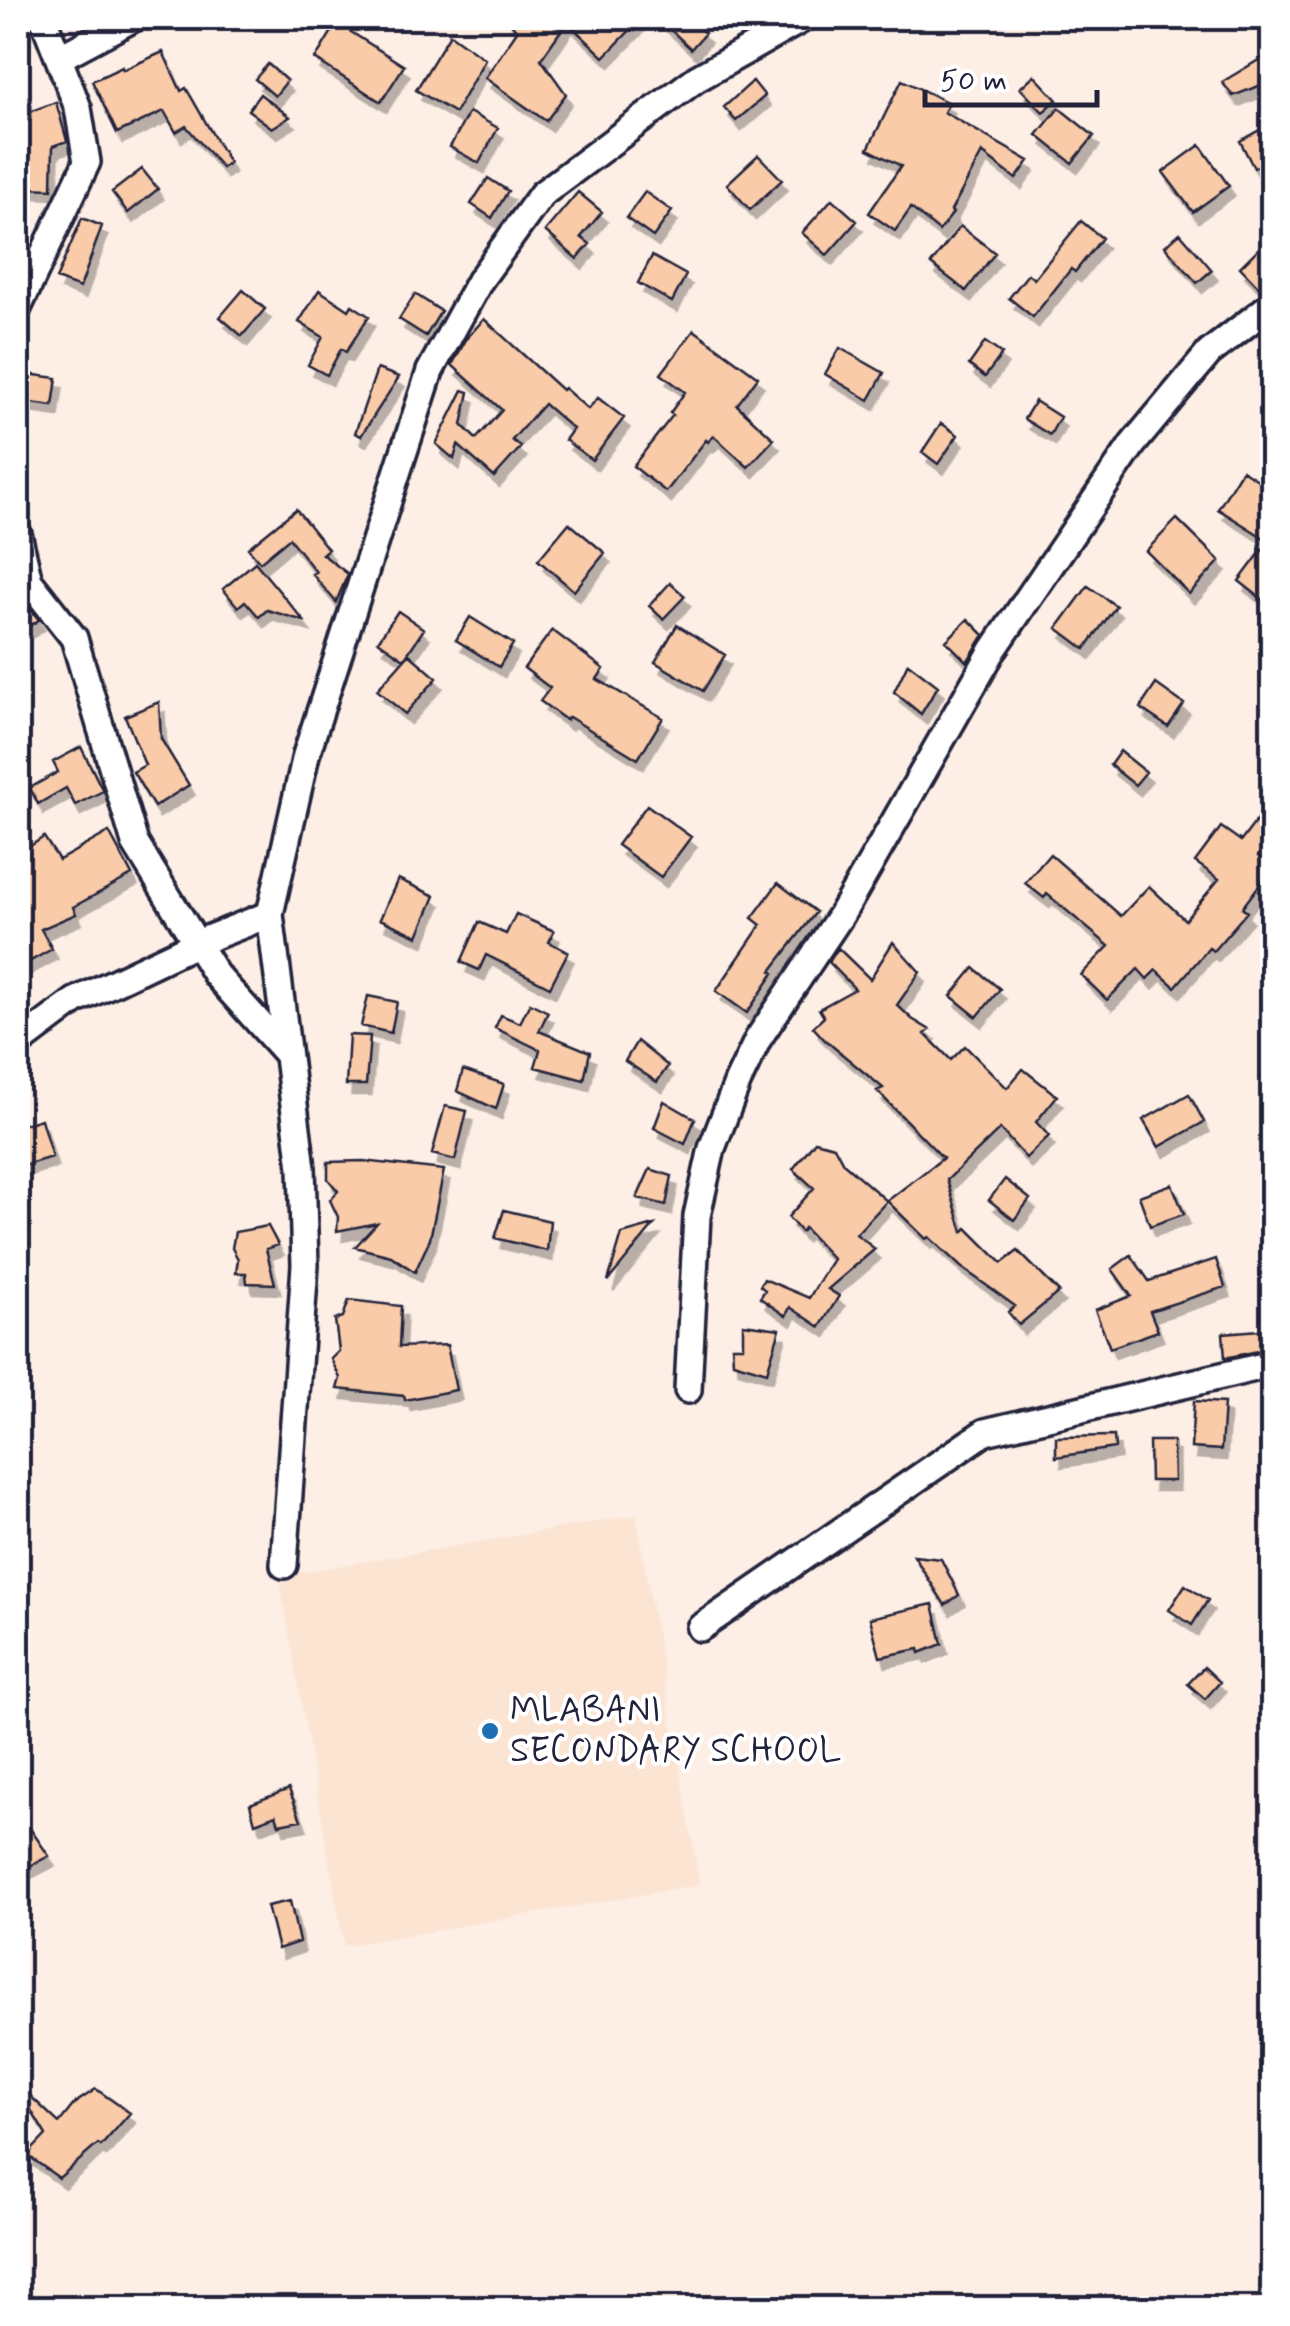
<svg xmlns="http://www.w3.org/2000/svg" width="1290" height="2326" font-family="Mynerve,sans-serif">
	<style>
		.built { fill: #fce4d3 }
		.building { fill: #f9cba8; stroke: #22223b; stroke-width: 2.5; filter: url(#shadow) }
		.lines { fill: none; stroke-linecap: round; stroke-linejoin: round }
		.minor-casing { stroke: #22223b; stroke-width: 32 }
		.minor { stroke: #fff; stroke-width: 25 }
		.poi-dot { fill: #1f6fb2; stroke: #fff; stroke-width: 4 }
		.labels { text-anchor: middle; dominant-baseline: central; stroke-width: 8; stroke-linejoin: round; paint-order: stroke }
		.poi-label { font-size: 35px; fill: #22223b; stroke: #fff; text-anchor: start }
	</style>
	<defs>
		<filter id="shadow"><feDropShadow dx="5.5" dy="10" stdDeviation="0" flood-color="#0004"/></filter>
	</defs>
	<rect width="100%" height="100%" fill="#fdefe5"/>
	<filter id="ink" filterUnits="userSpaceOnUse"><feTurbulence type="fractalNoise" baseFrequency=".01" numOctaves="2"/><feDisplacementMap in="SourceGraphic" scale="20" xChannelSelector="R" yChannelSelector="G"/><feConvolveMatrix kernelMatrix="1 2 1 2 8 2 1 2 1" color-interpolation-filters="sRGB"/></filter>
	<g filter="url(#ink)">
		<path class="built" d="M 636,1515 L 700,1885 L 344,1946 L 279,1576 Z"/>
		<path class="building" d="M 507,18 L 642,18 L 604,57 L 567,22 L 541,59 L 566,94 L 546,121 L 485,78 L 517,31 Z
			M 658,18 L 688,18 L 705,33 L 691,49 Z
			M 337,23 L 404,66 L 381,102 L 315,59 Z
			M 450,34 L 485,59 L 455,113 L 416,90 Z
			M 163,52 L 181,91 L 186,88 L 229,163 L 222,168 L 186,126 L 176,132 L 164,111 L 117,133 L 92,81 L 122,67 L 123,70 Z
			M 1272,52 L 1272,81 L 1233,96 L 1222,82 Z
			M 268,64 L 287,81 L 275,96 L 255,79 Z
			M 1034,75 L 1057,100 L 1043,112 L 1020,88 Z
			M 902,80 L 949,103 L 944,112 L 1029,161 L 1016,179 L 982,153 L 951,211 L 953,213 L 939,231 L 911,208 L 895,231 L 869,213 L 901,166 L 868,149 Z
			M 753,81 L 765,96 L 736,121 L 724,107 Z
			M 260,94 L 290,117 L 272,128 L 248,110 Z
			M 56,102 L 67,141 L 53,146 L 52,189 L 23,188 L 23,168 L 18,151 L 18,116 Z
			M 1059,108 L 1094,136 L 1072,163 L 1037,135 Z
			M 469,112 L 498,128 L 479,163 L 450,147 Z
			M 1272,123 L 1272,158 L 1254,168 L 1240,141 Z
			M 1200,145 L 1229,186 L 1193,212 L 1163,172 Z
			M 758,155 L 782,180 L 750,210 L 727,184 Z
			M 142,169 L 158,189 L 128,213 L 112,192 Z
			M 488,178 L 508,191 L 492,218 L 471,204 Z
			M 578,192 L 602,212 L 581,237 L 590,244 L 577,259 L 545,231 Z
			M 645,192 L 672,211 L 653,237 L 626,218 Z
			M 832,199 L 857,221 L 827,255 L 802,233 Z
			M 82,218 L 102,226 L 80,288 L 56,279 Z
			M 1081,221 L 1102,238 L 1075,272 L 1071,269 L 1033,317 L 1009,298 L 1028,274 L 1034,279 Z
			M 960,226 L 995,253 L 966,291 L 931,264 Z
			M 1180,233 L 1212,270 L 1197,283 L 1165,246 Z
			M 1260,247 L 1272,261 L 1272,277 L 1260,288 L 1240,267 Z
			M 652,256 L 686,275 L 672,302 L 638,283 Z
			M 243,290 L 265,309 L 242,336 L 220,317 Z
			M 319,290 L 349,310 L 352,305 L 369,316 L 346,352 L 341,349 L 327,375 L 308,365 L 323,337 L 299,322 Z
			M 415,294 L 441,311 L 426,336 L 399,319 Z
			M 484,319 L 562,390 L 564,388 L 588,409 L 598,398 L 624,418 L 592,460 L 565,440 L 573,429 L 544,404 L 512,440 L 521,447 L 494,477 L 458,445 L 454,459 L 436,444 L 463,390 L 469,392 L 462,425 L 476,439 L 502,410 L 452,365 L 467,338 Z
			M 694,330 L 758,377 L 737,405 L 774,439 L 748,467 L 714,436 L 708,442 L 706,440 L 666,492 L 633,466 L 673,415 L 670,413 L 685,392 L 661,374 Z
			M 985,342 L 1002,354 L 985,377 L 969,365 Z
			M 840,348 L 884,373 L 869,400 L 825,374 Z
			M 377,369 L 399,377 L 361,436 L 355,433 Z
			M 27,374 L 57,378 L 53,406 L 24,402 Z
			M 1035,401 L 1060,417 L 1050,435 L 1024,419 Z
			M 941,423 L 958,435 L 938,464 L 922,452 Z
			M 1242,470 L 1272,489 L 1272,607 L 1239,581 L 1269,541 L 1218,509 Z
			M 296,509 L 328,549 L 322,554 L 348,574 L 336,602 L 312,574 L 316,572 L 289,538 L 260,562 L 248,548 Z
			M 1177,519 L 1220,561 L 1189,594 L 1146,551 Z
			M 569,523 L 605,553 L 574,591 L 538,560 Z
			M 255,562 L 304,621 L 267,610 L 259,617 L 245,601 L 238,607 L 223,589 Z
			M 670,583 L 685,596 L 663,619 L 649,606 Z
			M 1088,586 L 1116,606 L 1085,649 L 1057,628 Z
			M 18,593 L 39,620 L 26,628 L 18,614 Z
			M 398,611 L 424,629 L 404,659 L 378,641 Z
			M 470,617 L 513,644 L 499,667 L 456,640 Z
			M 968,619 L 984,635 L 967,662 L 946,641 Z
			M 677,625 L 725,655 L 703,691 L 655,662 Z
			M 552,630 L 604,669 L 597,679 L 663,718 L 638,759 L 569,717 L 566,720 L 540,701 L 550,688 L 524,668 Z
			M 409,654 L 437,678 L 405,714 L 377,690 Z
			M 908,663 L 938,686 L 921,714 L 894,692 Z
			M 1156,684 L 1184,704 L 1168,727 L 1140,708 Z
			M 159,702 L 161,739 L 189,785 L 154,807 L 133,772 L 145,765 L 125,716 Z
			M 81,747 L 103,791 L 75,805 L 66,788 L 38,804 L 30,788 L 58,772 L 53,762 Z
			M 1120,751 L 1146,772 L 1135,785 L 1110,765 Z
			M 1272,800 L 1272,838 L 1258,856 L 1272,868 L 1242,908 L 1247,912 L 1213,951 L 1209,948 L 1175,987 L 1156,970 L 1147,979 L 1138,969 L 1107,1000 L 1081,975 L 1109,946 L 1047,894 L 1044,898 L 1025,883 L 1050,854 L 1121,916 L 1149,886 L 1185,920 L 1219,879 L 1195,862 L 1221,827 L 1241,841 Z
			M 647,805 L 691,837 L 661,877 L 617,845 Z
			M 109,832 L 132,875 L 73,907 L 76,914 L 41,929 L 52,949 L 18,968 L 18,854 L 44,837 L 59,860 Z
			M 398,879 L 435,896 L 418,936 L 380,919 Z
			M 778,883 L 816,912 L 771,971 L 774,973 L 747,1013 L 716,991 L 761,925 L 752,918 Z
			M 516,914 L 554,931 L 549,942 L 568,952 L 550,987 L 486,955 L 479,970 L 461,962 L 479,922 L 506,934 Z
			M 893,942 L 920,972 L 897,1005 L 912,1019 L 930,1030 L 925,1034 L 951,1060 L 965,1046 L 1007,1088 L 1023,1069 L 1057,1096 L 1036,1122 L 1049,1136 L 1026,1158 L 1000,1129 L 947,1180 L 963,1232 L 967,1228 L 1002,1263 L 1018,1251 L 1059,1292 L 1019,1325 L 1008,1312 L 1015,1306 L 961,1267 L 929,1237 L 926,1239 L 887,1201 L 943,1158 L 877,1091 L 883,1088 L 825,1040 L 813,1027 L 824,1017 L 819,1009 L 855,989 L 829,962 L 838,948 L 870,979 Z
			M 974,968 L 1000,989 L 977,1017 L 951,996 Z
			M 368,996 L 397,1002 L 391,1033 L 361,1026 Z
			M 530,1003 L 548,1012 L 539,1031 L 590,1052 L 584,1080 L 535,1067 L 540,1050 L 495,1028 L 501,1015 L 520,1023 Z
			M 349,1035 L 370,1036 L 366,1085 L 346,1085 Z
			M 637,1041 L 668,1066 L 657,1082 L 625,1061 Z
			M 463,1070 L 504,1084 L 496,1109 L 457,1091 Z
			M 1189,1094 L 1204,1122 L 1159,1147 L 1143,1120 Z
			M 664,1101 L 695,1119 L 685,1144 L 654,1128 Z
			M 445,1106 L 467,1111 L 455,1160 L 432,1154 Z
			M 41,1119 L 52,1157 L 18,1167 L 18,1126 Z
			M 815,1141 L 834,1146 L 843,1163 L 887,1201 L 856,1234 L 875,1249 L 828,1289 L 839,1296 L 820,1327 L 790,1307 L 786,1316 L 760,1298 L 765,1290 L 760,1286 L 764,1279 L 809,1298 L 833,1259 L 804,1228 L 801,1232 L 788,1217 L 814,1188 L 793,1169 Z
			M 363,1161 L 444,1170 L 430,1239 L 415,1272 L 391,1256 L 355,1247 L 377,1223 L 337,1231 L 338,1217 L 330,1200 L 338,1191 L 328,1179 L 328,1162 Z
			M 650,1169 L 672,1176 L 666,1205 L 637,1198 Z
			M 1005,1179 L 1030,1199 L 1014,1220 L 989,1200 Z
			M 1172,1184 L 1184,1214 L 1150,1226 L 1139,1196 Z
			M 504,1210 L 550,1221 L 547,1251 L 495,1238 Z
			M 654,1225 L 608,1281 L 622,1234 Z
			M 268,1226 L 278,1245 L 266,1249 L 275,1284 L 247,1283 L 246,1273 L 236,1273 L 238,1259 L 232,1248 L 235,1232 Z
			M 1131,1255 L 1149,1281 L 1216,1259 L 1225,1287 L 1150,1311 L 1158,1331 L 1110,1348 L 1095,1310 L 1131,1296 L 1112,1269 Z
			M 349,1300 L 401,1306 L 399,1347 L 447,1345 L 456,1390 L 405,1400 L 404,1396 L 337,1389 L 340,1378 L 331,1359 L 339,1351 L 335,1320 L 343,1317 Z
			M 743,1324 L 780,1329 L 767,1372 L 733,1362 L 732,1346 L 743,1346 Z
			M 1272,1329 L 1272,1348 L 1225,1358 L 1223,1333 Z
			M 1194,1401 L 1224,1403 L 1221,1450 L 1191,1448 Z
			M 1114,1436 L 1115,1448 L 1056,1457 L 1056,1437 Z
			M 1149,1441 L 1173,1441 L 1174,1481 L 1150,1481 Z
			M 914,1556 L 941,1559 L 959,1595 L 945,1605 Z
			M 1185,1585 L 1208,1600 L 1192,1625 L 1169,1610 Z
			M 933,1604 L 942,1644 L 920,1653 L 919,1649 L 880,1657 L 870,1618 Z
			M 1204,1667 L 1220,1682 L 1205,1699 L 1188,1684 Z
			M 289,1789 L 301,1820 L 279,1824 L 276,1815 L 255,1823 L 250,1804 Z
			M 18,1811 L 49,1856 L 18,1872 Z
			M 290,1901 L 299,1942 L 278,1949 L 267,1906 Z
			M 96,2089 L 130,2113 L 101,2146 L 98,2144 L 59,2178 L 27,2155 L 46,2135 L 22,2095 L 26,2092 L 59,2123 L 75,2103 Z"/>
		<g class="lines">
			<defs>
				<path id="minor" d="M 59,58 L 134,18
					M 18,308 L 87,162 L 78,108 L 43,18
					M 18,534 L 29,581 L 74,638 L 135,843 L 216,975 L 287,1054
					M 18,1044 L 75,1001 L 197,943 L 270,914
					M 688,1390 L 697,1216 L 712,1148 L 738,1081 L 758,1039 L 841,915 L 993,650 L 1133,444 L 1209,353 L 1272,304
					M 284,1565 L 305,1265 L 302,1168 L 270,914 L 306,755 L 430,371 L 480,280 L 542,194 L 696,79 L 804,18
					M 700,1628 L 985,1432 L 1272,1364"/>
			</defs>
			<use href="#minor" class="minor-casing"/>
			<use href="#minor" class="minor"/>
		</g>
	</g>
	<circle class="poi-dot" cx="490" cy="1731" r="10"/>
	<g class="labels">
		<g class="poi-label">
			<text x="510" y="1711">MLABANI<tspan x="510" dy="40">SECONDARY SCHOOL</tspan></text>
		</g>
	</g>
	<rect width="1290" height="2326" fill="none" stroke="#fff" stroke-width="60"/>
	<rect x="30" y="30" width="1230" height="2266" fill="none" stroke="#22223b" stroke-width="4" filter="url(#ink)"/>
	<path d="M925 90v15h172v-15" fill="none" stroke="#22223b" stroke-width="5"/>
	<text x="940" y="90" font-size="30" fill="#22223b" stroke="#ffffff" stroke-width="8" paint-order="stroke">50 m</text>
</svg>
